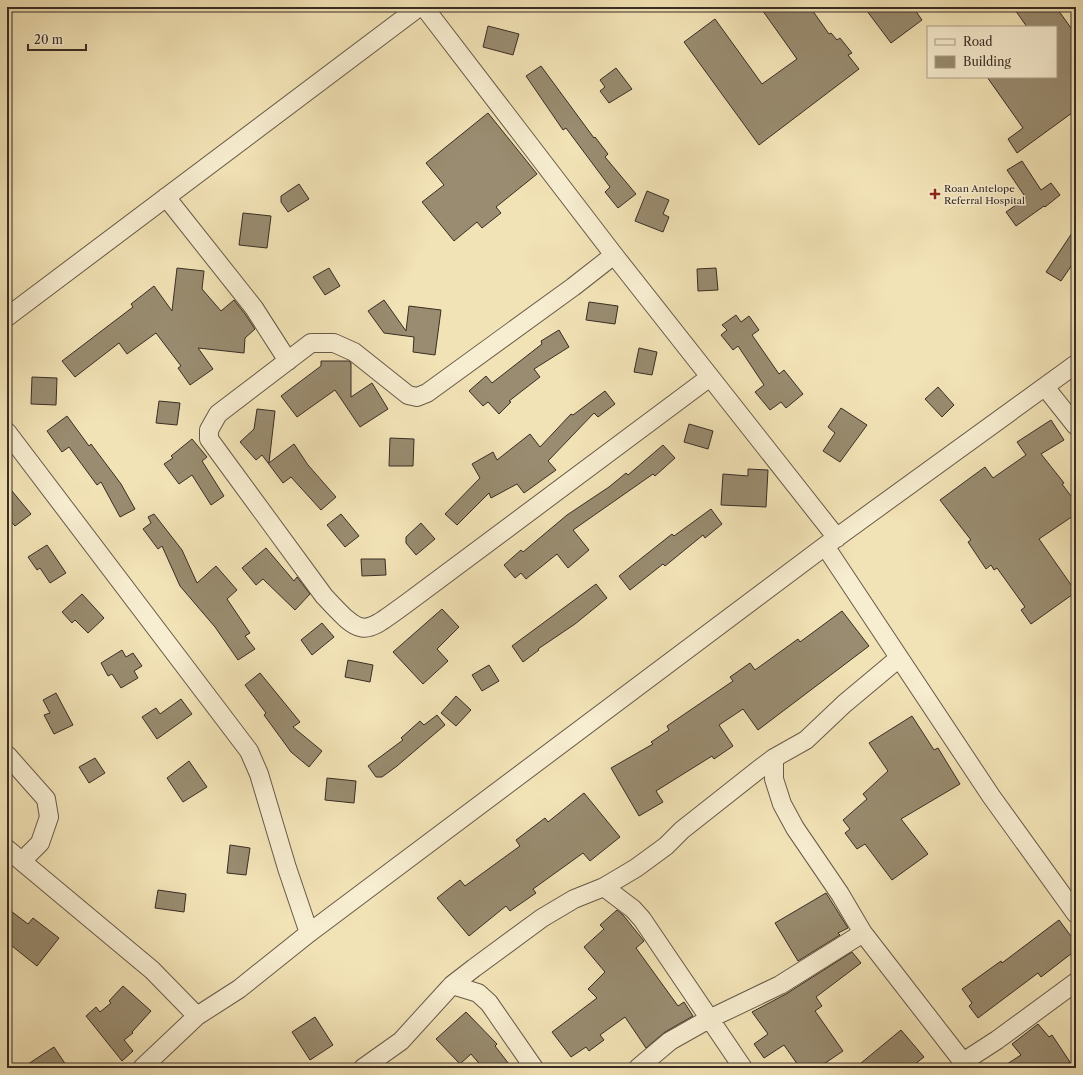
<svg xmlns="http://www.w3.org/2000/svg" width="1083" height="1075" font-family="'Libre Caslon Text',serif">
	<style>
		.building { fill: #998c70; stroke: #392d24 }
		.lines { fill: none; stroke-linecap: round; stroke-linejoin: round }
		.street-casing { stroke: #675a48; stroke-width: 20 }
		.street { stroke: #f7edd0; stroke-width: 18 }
		.poi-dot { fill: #8f2418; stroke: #f7edd0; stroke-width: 1.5 }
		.labels { text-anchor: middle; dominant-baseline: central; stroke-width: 3; stroke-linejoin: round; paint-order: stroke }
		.poi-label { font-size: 10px; fill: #392d24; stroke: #f7edd0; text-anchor: start }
	</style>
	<rect width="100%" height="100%" fill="#f2e3b6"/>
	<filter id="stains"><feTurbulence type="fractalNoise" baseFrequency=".005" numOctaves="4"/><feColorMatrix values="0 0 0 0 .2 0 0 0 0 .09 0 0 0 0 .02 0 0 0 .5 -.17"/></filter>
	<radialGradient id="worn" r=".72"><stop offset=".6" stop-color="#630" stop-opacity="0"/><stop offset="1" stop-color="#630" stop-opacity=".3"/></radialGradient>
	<path class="building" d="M 760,7 L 810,7 L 829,34 L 831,33 L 837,40 L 840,38 L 852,53 L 848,55 L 859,69 L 759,145 L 684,42 L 715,19 L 762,84 L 797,59 Z
		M 864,7 L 913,7 L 922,20 L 891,43 Z
		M 1013,7 L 1056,7 L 1076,35 L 1076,110 L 1017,153 L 1008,139 L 1023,128 L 987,77 L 1056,77 L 1056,27 L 1027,27 Z
		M 488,26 L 519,34 L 513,55 L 483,47 Z
		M 541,66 L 594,138 L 595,137 L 608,154 L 605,157 L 636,194 L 618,208 L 605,192 L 610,187 L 566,128 L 563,130 L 526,76 Z
		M 616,68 L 632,89 L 609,103 L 600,91 L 605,87 L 600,80 Z
		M 488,113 L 537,174 L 496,207 L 501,213 L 482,228 L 477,222 L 454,241 L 422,202 L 444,185 L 426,163 Z
		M 1022,161 L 1041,190 L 1051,183 L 1060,195 L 1045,207 L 1044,206 L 1016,226 L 1006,212 L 1026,198 L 1007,170 Z
		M 299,184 L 309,199 L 288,212 L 281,202 L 281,196 Z
		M 647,191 L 669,200 L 663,214 L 669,217 L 663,232 L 635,221 Z
		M 243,213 L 271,216 L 267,248 L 239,245 Z
		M 1076,227 L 1076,259 L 1061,281 L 1046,272 Z
		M 177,268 L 204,271 L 202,289 L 221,311 L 234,300 L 245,314 L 255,329 L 245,338 L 244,353 L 198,348 L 213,369 L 190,385 L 178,368 L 181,366 L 156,333 L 127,354 L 119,343 L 75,377 L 62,361 L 133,307 L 131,304 L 154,286 L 172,311 Z
		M 329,268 L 340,286 L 325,295 L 313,277 Z
		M 716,268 L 718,290 L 698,291 L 697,269 Z
		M 384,300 L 406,331 L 409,306 L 441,310 L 435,355 L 413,352 L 414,337 L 384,333 L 368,311 Z
		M 589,302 L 618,306 L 615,324 L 586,320 Z
		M 736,315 L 741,322 L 749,316 L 759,330 L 752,335 L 779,374 L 784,370 L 803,394 L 786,408 L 781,402 L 770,410 L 755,392 L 764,385 L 738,346 L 733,350 L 721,335 L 727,330 L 722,325 Z
		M 559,330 L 569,347 L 534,369 L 540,377 L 509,401 L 511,402 L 499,414 L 488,402 L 483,406 L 469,391 L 486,376 L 492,383 L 542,344 L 541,341 Z
		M 639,348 L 657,352 L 652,375 L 634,372 Z
		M 321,361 L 349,361 L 351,363 L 351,397 L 372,383 L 388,409 L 360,427 L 335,390 L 297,417 L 281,396 L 321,366 Z
		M 32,377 L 57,378 L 56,405 L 31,404 Z
		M 938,387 L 954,405 L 942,417 L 925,399 Z
		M 605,391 L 615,404 L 598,417 L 594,413 L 548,461 L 556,470 L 549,475 L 524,493 L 517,484 L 491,498 L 489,493 L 457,525 L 445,514 L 480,478 L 472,464 L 493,452 L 497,460 L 530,434 L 540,447 L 571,414 L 573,415 Z
		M 159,401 L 180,403 L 177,425 L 156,423 Z
		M 841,408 L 867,425 L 840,462 L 823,451 L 835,433 L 828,427 Z
		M 257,409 L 275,411 L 269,463 L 294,444 L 308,465 L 336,497 L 321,510 L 291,477 L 283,483 L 262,455 L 256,460 L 240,442 L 254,429 Z
		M 67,416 L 89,446 L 91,444 L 121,484 L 135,509 L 120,517 L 101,482 L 97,485 L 69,447 L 62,452 L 47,431 Z
		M 1051,420 L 1064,440 L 1041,454 L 1064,483 L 1062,484 L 1076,503 L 1076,514 L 1039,539 L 1076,592 L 1031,624 L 1021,610 L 1025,607 L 997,568 L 994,570 L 991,565 L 986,569 L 968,542 L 971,540 L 940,500 L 985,467 L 993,478 L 1026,455 L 1017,442 Z
		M 689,424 L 713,431 L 708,449 L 684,442 Z
		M 390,438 L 414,439 L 413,466 L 389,466 Z
		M 192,439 L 207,457 L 202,461 L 224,496 L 211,505 L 192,475 L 179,484 L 164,464 L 173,458 L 171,456 Z
		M 663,445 L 675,458 L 655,476 L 653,474 L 573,530 L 589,550 L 568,568 L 557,554 L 526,579 L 521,573 L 515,578 L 504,565 L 521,550 L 523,552 L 567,515 L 609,487 L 626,473 L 628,475 Z
		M 748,469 L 768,470 L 766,507 L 721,505 L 723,474 L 748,476 Z
		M 7,485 L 31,514 L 15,526 L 7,517 Z
		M 711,509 L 722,524 L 705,538 L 703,535 L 665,566 L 663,564 L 630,590 L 619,576 L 672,534 L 674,536 Z
		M 154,514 L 182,550 L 197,583 L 216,566 L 237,590 L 227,599 L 250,633 L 245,636 L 255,649 L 238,660 L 215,627 L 180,586 L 162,546 L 158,549 L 143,529 L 151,523 L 148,517 Z
		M 341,514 L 359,536 L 345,547 L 327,525 Z
		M 421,523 L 435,539 L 416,555 L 406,543 L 406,537 Z
		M 47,545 L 66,573 L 50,583 L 40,568 L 37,570 L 28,557 Z
		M 266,548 L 294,581 L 297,577 L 310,594 L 295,610 L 263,579 L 256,585 L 242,568 Z
		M 361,559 L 385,559 L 386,575 L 362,576 Z
		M 596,584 L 607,598 L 575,624 L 538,649 L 539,650 L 523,662 L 512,646 Z
		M 82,594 L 104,618 L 88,633 L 75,620 L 72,623 L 62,612 Z
		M 442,609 L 459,627 L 437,649 L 448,661 L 423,684 L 393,652 Z
		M 842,611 L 869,646 L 758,730 L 743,709 L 719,725 L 733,746 L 714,759 L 712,756 L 656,791 L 663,802 L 639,816 L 611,768 L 653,744 L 651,742 L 669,730 L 667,726 L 733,681 L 730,677 L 750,663 L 755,670 L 798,639 L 800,642 Z
		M 322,623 L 334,637 L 312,655 L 301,640 Z
		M 122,650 L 126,657 L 133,653 L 142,666 L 134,671 L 138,678 L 121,688 L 112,674 L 108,676 L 101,663 Z
		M 348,660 L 373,665 L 370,682 L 345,677 Z
		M 489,665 L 499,681 L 482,691 L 472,675 Z
		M 260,673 L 300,722 L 293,727 L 322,751 L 309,767 L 291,752 L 264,715 L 266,713 L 245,685 Z
		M 56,693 L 73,725 L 54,734 L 44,715 L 50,713 L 43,700 Z
		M 456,696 L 471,710 L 456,726 L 441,713 Z
		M 181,699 L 192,714 L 157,739 L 142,717 L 156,708 L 160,714 Z
		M 437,715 L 445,725 L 397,766 L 382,777 L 376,777 L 368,766 L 403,740 L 401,738 L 420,721 L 424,725 Z
		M 912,716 L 934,750 L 938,748 L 960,784 L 901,819 L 928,854 L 892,880 L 865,844 L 857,849 L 845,833 L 850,829 L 843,820 L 867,799 L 863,794 L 888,771 L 869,743 Z
		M 95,758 L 105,773 L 89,783 L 79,767 Z
		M 189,761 L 207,787 L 183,802 L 167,778 Z
		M 327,778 L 356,781 L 354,803 L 325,800 Z
		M 584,793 L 620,837 L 590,861 L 583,853 L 533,889 L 536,893 L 510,911 L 506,906 L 469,936 L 437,898 L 460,880 L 465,886 L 520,846 L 516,840 L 545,818 L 548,822 Z
		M 230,845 L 250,848 L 246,875 L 227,873 Z
		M 158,890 L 186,894 L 184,912 L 155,908 Z
		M 826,893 L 848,928 L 838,933 L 840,935 L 798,961 L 775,923 Z
		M 7,908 L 28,924 L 33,918 L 59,938 L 37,966 L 7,942 Z
		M 617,910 L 623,915 L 644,941 L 636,948 L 678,1006 L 684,1002 L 693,1016 L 665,1032 L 646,1048 L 625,1017 L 600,1035 L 604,1040 L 589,1051 L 586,1047 L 571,1057 L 552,1032 L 597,998 L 588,989 L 605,972 L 584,947 L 604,929 L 600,925 Z
		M 1059,920 L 1076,943 L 1076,950 L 1041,977 L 1038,973 L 978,1018 L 969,1006 L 972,1003 L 962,989 L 1001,961 L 1002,963 Z
		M 852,952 L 861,963 L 816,997 L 822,1006 L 815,1011 L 843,1051 L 818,1068 L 800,1068 L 784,1045 L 764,1058 L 754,1044 L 768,1034 L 752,1012 L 786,994 Z
		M 123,986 L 151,1011 L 132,1032 L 133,1033 L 124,1040 L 133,1051 L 122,1061 L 86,1016 L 96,1007 L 100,1012 L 111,1003 L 109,1001 Z
		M 466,1012 L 497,1044 L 495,1046 L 512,1068 L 483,1068 L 471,1054 L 460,1064 L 436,1039 Z
		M 315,1017 L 333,1045 L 310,1060 L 292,1032 Z
		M 1038,1024 L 1049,1037 L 1052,1035 L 1070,1062 L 1060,1068 L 1001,1068 L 1021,1055 L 1012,1044 Z
		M 901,1030 L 924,1057 L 910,1068 L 855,1068 Z
		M 54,1047 L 68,1068 L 22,1068 Z"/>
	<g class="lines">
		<defs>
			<path id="street" d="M 424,7 L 614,255 L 837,538
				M 166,197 L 254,308 L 288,361
				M 614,255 L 573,287 L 427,393 L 417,397 L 408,395 L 354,352 L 334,343 L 311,343 L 218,414 L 209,430 L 209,439 L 324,596 C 363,638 362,636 407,603 L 710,377
				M 7,317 L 419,7
				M 1045,387 L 1076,426
				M 7,432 L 249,751 L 259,774 L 287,868 L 309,933
				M 825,546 L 991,796 L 1076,914
				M 7,755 L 46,799 L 49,817 L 40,843 L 22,861
				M 774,758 L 774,779 L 782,804 L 795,828 L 840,894 L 863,933
				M 7,849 L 152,970 L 197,1016 L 239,989 L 309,933 L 825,546 L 1076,364
				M 604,887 L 633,909 L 642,919 L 743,1068
				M 452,985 L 478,993 L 489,1003 L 534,1068
				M 142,1068 L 197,1016
				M 363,1068 L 401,1041 L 452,985 L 474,968 L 542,918 L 574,899 L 604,887 L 636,868 L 666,846 L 682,830 L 758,770 L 774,758 L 806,740 L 844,704 L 899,658
				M 638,1068 L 670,1041 L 709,1019 L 780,985 L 863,933 L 963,1062 L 997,1040 L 1076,982"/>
		</defs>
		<use href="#street" class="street-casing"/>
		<use href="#street" class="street"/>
	</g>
	<path class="poi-dot" d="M933 188h4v4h4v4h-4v4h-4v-4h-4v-4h4z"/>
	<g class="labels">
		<g class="poi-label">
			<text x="944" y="188">Roan Antelope<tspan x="944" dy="12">Referral Hospital</tspan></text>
		</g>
	</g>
	<rect width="1083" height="1075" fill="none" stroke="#f2e3b6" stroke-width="24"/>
	<rect x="8" y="8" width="1067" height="1059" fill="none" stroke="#392d24" stroke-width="2"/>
	<rect x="12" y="12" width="1059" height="1051" fill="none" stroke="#392d24"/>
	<rect x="927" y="26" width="130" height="52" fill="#f7edd0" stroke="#aba08b"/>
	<rect x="935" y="39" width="20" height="6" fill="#f7edd0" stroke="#aba08b"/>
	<text x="963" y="46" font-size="12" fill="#392d24">Road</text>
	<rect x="935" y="56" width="20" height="12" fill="#998c70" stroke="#aba08b"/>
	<text x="963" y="66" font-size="12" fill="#392d24">Building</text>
	<path d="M28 44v6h58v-6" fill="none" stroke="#392d24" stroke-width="2"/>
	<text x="34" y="44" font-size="12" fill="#392d24" stroke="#f7edd0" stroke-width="3" paint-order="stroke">20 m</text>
	<rect width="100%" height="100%" filter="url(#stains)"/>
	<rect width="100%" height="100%" fill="url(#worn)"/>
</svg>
